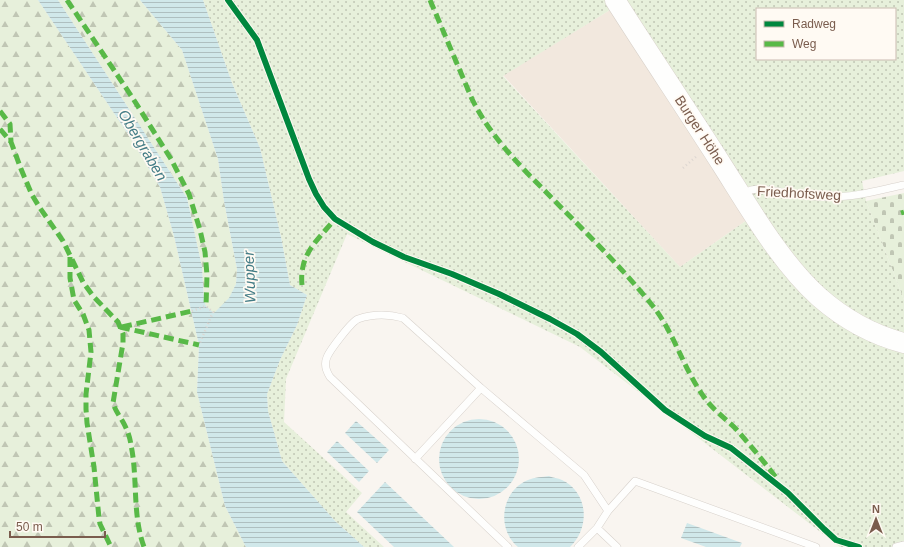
<svg xmlns="http://www.w3.org/2000/svg" width="904" height="547" font-family="Arial,sans-serif">
	<style>
		.residential { fill: #f2e8de }
		.forest { fill: url(#forest-firs) }
		.cemetery { fill: url(#cemetery-stones) }
		.park { fill: url(#park-dots); fill-rule: evenodd }
		.water { fill: url(#water-rules) }
		.lines { fill: none; stroke-linecap: round; stroke-linejoin: round }
		.lane-casing { stroke: #d7d1cb; stroke-width: 8 }
		.secondary-casing { stroke: #d9d2cb; stroke-width: 21 }
		.path { stroke: #dcd5d0; stroke-width: 2.5; stroke-dasharray: 1 3; stroke-linecap: butt }
		.lane { stroke: #fefefd; stroke-width: 7 }
		.secondary { stroke: #fefefd; stroke-width: 20 }
		.quiet { stroke: #58b947; stroke-width: 5; stroke-dasharray: 10 5; stroke-linecap: butt }
		.cycleway-casing { stroke: #fffaf3; stroke-width: 8 }
		.cycleway { stroke: #00873e; stroke-width: 6 }
		.labels { text-anchor: middle; dominant-baseline: central; stroke-width: 3.5; stroke-linejoin: round; paint-order: stroke }
		.street-label { font-size: 14px; fill: #7a5c4d; stroke: #fffaf3 }
		.water-label { font-size: 15px; font-style: italic; fill: #437c86; stroke: #fffaf3 }
	</style>
	<defs>
		<pattern id="forest-firs" width="22" height="20" patternUnits="userSpaceOnUse"><rect width="22" height="20" fill="#e7f0db"/><path d="M5 1l3.5 6h-7zM16 11l3.5 6h-7z" fill="#c0c6b4"/></pattern>
		<pattern id="cemetery-stones" width="16" height="16" patternUnits="userSpaceOnUse"><rect width="16" height="16" fill="#e7f0db"/><path d="M2 7V4a2 2 0 0 1 4 0v3zM10 15v-3a2 2 0 0 1 4 0v3z" fill="#c0c6b4"/></pattern>
		<pattern id="park-dots" width="8" height="8" patternUnits="userSpaceOnUse"><rect width="8" height="8" fill="#e7f0db"/><path d="M2 2h.1M6 6h.1" fill="none" stroke="#c0c6b4" stroke-width="1.8" stroke-linecap="round"/></pattern>
		<pattern id="water-rules" width="6" height="5" patternUnits="userSpaceOnUse"><rect width="6" height="5" fill="#d0e8ea"/><path d="M0 2.5h6" fill="none" stroke="#aebfc0"/></pattern>
	</defs>
	<rect width="100%" height="100%" fill="#f9f5f0"/>
	<path class="residential" d="M 610,10 L 702,152 L 747,220 L 680,267 L 503,75 Z"/>
	<path class="forest" d="M 0,0 L 38,0 L 128,134 L 160,187 L 174,236 L 199,345 L 197,392 L 225,506 L 246,547 L 0,547 Z
		M 58,0 L 140,0 L 182,50 L 218,159 L 224,201 L 237,269 L 236,284 L 229,299 L 214,314 L 206,306 L 204,301 L 202,267 L 187,198 Z"/>
	<path class="cemetery" d="M 904,193 L 904,300 L 866,201 Z"/>
	<path class="park" d="M 203,0 L 904,0 L 904,171 L 862,181 L 866,201 L 904,300 L 904,547 L 840,547 L 580,347 L 347,234 L 286,379 L 284,422 L 362,493 L 346,512 L 384,547 L 364,547 L 335,521 L 282,461 L 268,411 L 267,394 L 280,360 L 297,325 L 307,295 L 290,285 L 281,237 L 260,148 L 232,83 ZM 757,9 L 895,9 L 895,59 L 757,59 ZM 610,10 L 747,220 L 680,267 L 503,76 Z"/>
	<path class="water" d="M 38,0 L 58,0 L 187,198 L 202,267 L 204,301 L 206,306 L 214,313 L 229,298 L 236,284 L 237,269 L 224,201 L 218,159 L 182,50 L 140,0 L 203,0 L 232,83 L 260,148 L 281,237 L 290,285 L 307,295 L 297,325 L 280,360 L 267,394 L 268,411 L 282,461 L 335,521 L 364,547 L 246,547 L 225,506 L 197,392 L 199,345 L 174,236 L 160,187 L 128,134 Z
		M439 459a40 40 0 1 1 80 0a40 40 0 1 1-80 0Z
		M 356,421 L 389,450 L 377,463 L 345,433 Z
		M 337,441 L 369,471 L 359,482 L 327,452 Z
		M 549,476 C 553,478 558,478 562,480 C 589,493 590,528 570,547 L 518,547 C 496,529 501,491 528,480 C 535,477 542,477 549,476 Z
		M 385,482 L 454,547 L 394,547 L 357,512 Z
		M 687,523 L 742,543 L 740,547 L 706,547 L 681,538 Z"/>
	<g class="lines">
		<defs>
			<path id="lane" d="M 741,195 L 751,190 L 758,189 C 783,191 807,198 831,197 C 856,197 880,190 904,185
				M 415,459 L 481,388
				M 597,528 L 617,547
				M 508,547 L 330,377 C 326,371 324,364 327,357 C 330,350 351,322 358,319 C 373,314 388,314 403,318 L 481,388 L 584,475 L 608,511
				M 578,547 L 597,528 L 608,511 L 635,481 L 816,547
				M 896,547 L 904,545"/>
			<path id="secondary" d="M 615,0 C 650,55 687,110 722,165 C 750,209 781,263 819,297 C 843,318 873,335 904,343"/>
		</defs>
		<use href="#lane" class="lane-casing"/>
		<use href="#secondary" class="secondary-casing"/>
		<path class="path" d="M 683,168 L 698,155
			M 192,311 L 206,306 L 213,312 L 199,345"/>
		<use href="#lane" class="lane"/>
		<use href="#secondary" class="secondary"/>
		<path class="quiet" d="M 67,0 L 132,97 L 171,159 L 189,194 L 200,230 L 205,252 L 207,275 L 206,306
			M 430,0 L 472,99 C 489,134 517,163 545,191 C 581,228 619,264 652,305 C 674,332 683,368 704,397 C 712,409 726,419 736,429 C 751,446 765,463 778,480
			M 0,111 L 10,124 L 11,142
			M 0,129 L 11,142 L 21,169 L 32,195 L 40,208 L 63,241 L 83,282 L 93,296 L 118,322 L 123,334 L 123,343 L 113,403 C 115,410 119,415 123,422 C 127,429 130,437 131,445 C 138,479 132,514 144,547
			M 901,213 L 904,212
			M 70,257 L 70,278 L 74,300 L 83,314 L 89,330 L 91,352 L 86,394 L 86,409 L 87,423 L 94,467 L 99,518 L 100,524 L 111,547
			M 302,285 C 299,254 317,241 335,219
			M 120,327 L 199,345
			M 122,327 L 192,311"/>
		<defs>
			<path id="cycleway" d="M 228,0 L 257,40 L 309,179 L 316,194 L 324,207 L 335,219 L 373,242 L 404,257 L 452,274 L 499,294 L 550,319 L 577,334 L 601,352 L 665,410 L 705,436 L 731,448 L 788,493 L 824,529 L 836,540 L 859,547"/>
		</defs>
		<use href="#cycleway" class="cycleway-casing"/>
		<use href="#cycleway" class="cycleway"/>
	</g>
	<g class="labels">
		<g class="street-label">
			<text transform="translate(700 130) rotate(57)">Burger Höhe</text>
			<text transform="translate(799 193) rotate(3)">Friedhofsweg</text>
		</g>
		<g class="water-label">
			<text transform="translate(143 145) rotate(59)">Obergraben</text>
			<text transform="translate(249 277) rotate(-92)">Wupper</text>
		</g>
	</g>
	<rect x="756" y="8" width="140" height="52" fill="#fffaf3" stroke="#cabbb1"/>
	<rect x="764" y="21" width="20" height="6" fill="#00873e" stroke="#cabbb1"/>
	<text x="792" y="28" font-size="12" fill="#7a5c4d">Radweg</text>
	<rect x="764" y="41" width="20" height="6" fill="#58b947" stroke="#cabbb1"/>
	<text x="792" y="48" font-size="12" fill="#7a5c4d">Weg</text>
	<g transform="translate(876 519)" stroke="#fffaf3" stroke-width="3" paint-order="stroke">
	<path d="M0-3L7 15L0 10L-7 15Z" fill="#7a5c4d"/>
	<text y="-6" font-size="11" font-weight="bold" text-anchor="middle" fill="#7a5c4d">N</text>
	</g>
	<path d="M10 531v6h95v-6" fill="none" stroke="#7a5c4d" stroke-width="2"/>
	<text x="16" y="531" font-size="12" fill="#7a5c4d" stroke="#fffaf3" stroke-width="3" paint-order="stroke">50 m</text>
</svg>
